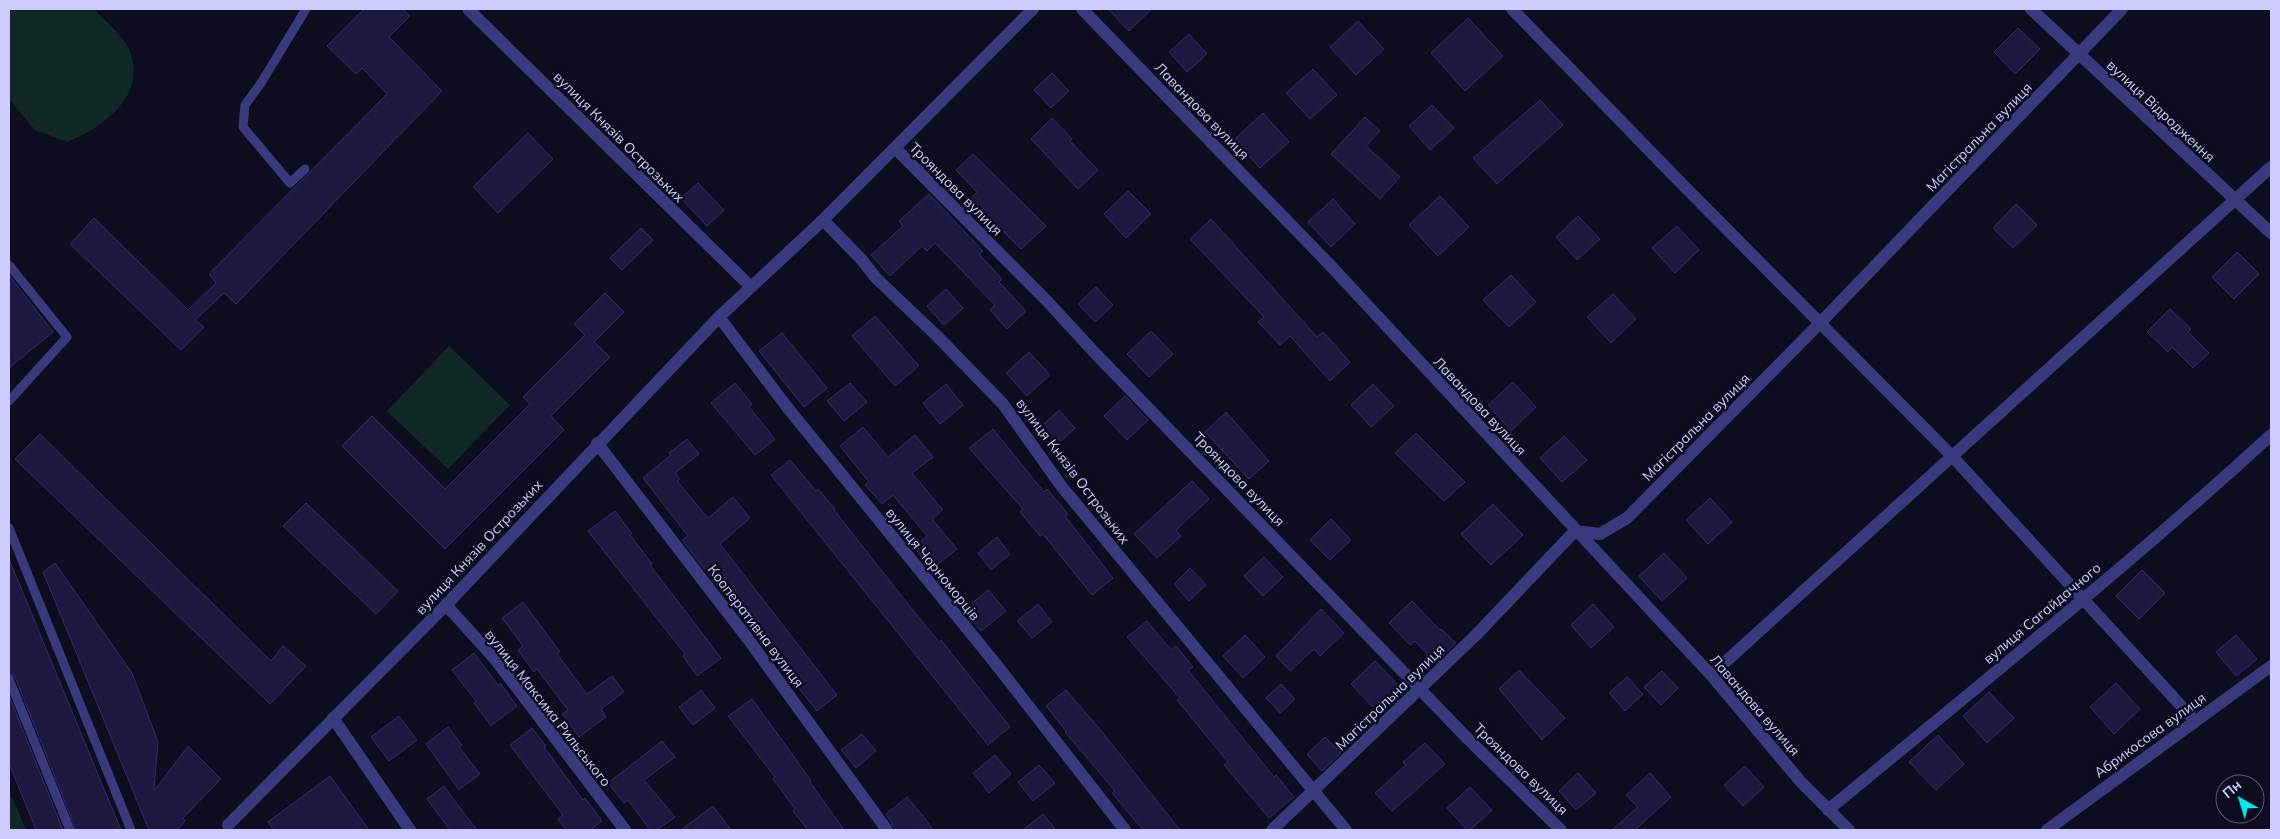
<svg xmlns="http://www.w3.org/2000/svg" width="2280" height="839" font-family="Mulish,sans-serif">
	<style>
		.green { fill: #102926 }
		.building { fill: #1e1940; stroke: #342b6b }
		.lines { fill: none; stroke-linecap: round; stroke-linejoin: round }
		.lane { stroke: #383a7d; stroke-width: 9 }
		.street { stroke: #383a7d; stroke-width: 12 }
		.labels { text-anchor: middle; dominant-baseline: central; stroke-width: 5; stroke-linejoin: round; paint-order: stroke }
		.street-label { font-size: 14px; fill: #cecbfe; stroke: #0e0d1f }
	</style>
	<rect width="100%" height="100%" fill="#0e0d1f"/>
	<path class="green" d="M 9,9 L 94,9 C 103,19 122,35 128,47 C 150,93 105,127 67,142 L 35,130 L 9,99 Z
		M 449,346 L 510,405 L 448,469 L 387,411 Z
		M 9,795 L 13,799 L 26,830 L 9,830 Z"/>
	<path class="building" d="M 364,9 L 402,9 L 410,16 L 389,37 L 442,91 L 236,304 L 224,293 L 195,320 L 204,327 L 181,350 L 70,244 L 94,218 L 188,310 L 216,283 L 209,274 L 387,94 L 362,68 L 356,74 L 327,46 Z
		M 1108,9 L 1152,9 L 1129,31 Z
		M 1468,18 L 1503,56 L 1465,91 L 1431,53 Z
		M 1358,21 L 1384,49 L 1356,75 L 1330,47 Z
		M 2018,28 L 2040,49 L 2015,74 L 1994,52 Z
		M 1189,34 L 1207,54 L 1187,72 L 1169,52 Z
		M 1313,69 L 1337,95 L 1310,119 L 1286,93 Z
		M 1052,73 L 1069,91 L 1051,108 L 1034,90 Z
		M 1540,100 L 1563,125 L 1497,184 L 1473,158 Z
		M 1432,105 L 1454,128 L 1430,150 L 1409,126 Z
		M 1263,113 L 1289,142 L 1260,168 L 1234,140 Z
		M 1365,117 L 1380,131 L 1366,146 L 1400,177 L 1380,199 L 1331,154 Z
		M 1052,118 L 1072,139 L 1070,141 L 1098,170 L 1078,189 L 1031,139 Z
		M 528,133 L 553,159 L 498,213 L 473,187 Z
		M 973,154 L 1046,226 L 1021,249 L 971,199 L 977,192 L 956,170 Z
		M 698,183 L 724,210 L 707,226 L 681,198 Z
		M 1128,191 L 1151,214 L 1126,238 L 1104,214 Z
		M 929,194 L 983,251 L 979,254 L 1002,279 L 999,282 L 1026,311 L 1007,329 L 990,310 L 995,305 L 935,243 L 927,251 L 922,246 L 890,276 L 871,255 L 903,226 L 899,221 Z
		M 1440,196 L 1469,227 L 1438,256 L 1409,225 Z
		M 1333,199 L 1355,224 L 1331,247 L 1308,222 Z
		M 2016,204 L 2037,225 L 2013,248 L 1993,228 Z
		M 1578,216 L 1600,239 L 1577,260 L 1556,237 Z
		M 1211,219 L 1317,337 L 1323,332 L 1350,362 L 1330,381 L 1290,336 L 1280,345 L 1258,322 L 1264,317 L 1190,239 Z
		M 1677,226 L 1699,250 L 1675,273 L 1652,248 Z
		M 641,228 L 653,240 L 622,270 L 610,258 Z
		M 2237,252 L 2259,274 L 2234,299 L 2212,277 Z
		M 9,275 L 53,332 L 9,368 Z
		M 1511,275 L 1536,302 L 1509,327 L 1483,300 Z
		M 1096,287 L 1113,305 L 1095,322 L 1078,304 Z
		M 946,289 L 963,308 L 944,325 L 927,306 Z
		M 605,293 L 624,312 L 594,342 L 610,357 L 551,416 L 564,430 L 445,549 L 342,446 L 372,416 L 445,489 L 530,404 L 523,397 L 585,335 L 574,324 Z
		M 1613,294 L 1636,319 L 1611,343 L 1587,317 Z
		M 2170,309 L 2191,329 L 2188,332 L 2209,353 L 2193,368 L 2172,347 L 2168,352 L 2147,332 Z
		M 875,316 L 919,366 L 895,386 L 852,336 Z
		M 1151,331 L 1173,354 L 1149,377 L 1127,354 Z
		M 782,333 L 827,388 L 804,407 L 759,351 Z
		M 1029,352 L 1050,375 L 1027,396 L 1006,373 Z
		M 1513,382 L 1536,407 L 1511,431 L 1488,405 Z
		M 735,383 L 752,404 L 749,407 L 775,439 L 755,455 L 711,403 Z
		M 850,383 L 867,402 L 844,421 L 827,401 Z
		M 946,384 L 963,405 L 940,424 L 923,403 Z
		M 1373,384 L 1394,406 L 1371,427 L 1351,405 Z
		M 1125,396 L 1148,420 L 1127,440 L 1104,416 Z
		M 1059,410 L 1075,428 L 1058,444 L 1042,426 Z
		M 1226,412 L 1269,461 L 1249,479 L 1205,432 Z
		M 863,427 L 888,457 L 915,435 L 933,457 L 912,473 L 943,510 L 932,519 L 957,549 L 932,569 L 914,547 L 927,536 L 893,495 L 882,504 L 865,485 L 869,482 L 840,446 Z
		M 993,429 L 1044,492 L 1047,489 L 1068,514 L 1065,516 L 1113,578 L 1092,595 L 1043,534 L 1040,536 L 1020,512 L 1023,509 L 969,448 Z
		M 1416,433 L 1465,482 L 1444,501 L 1395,453 Z
		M 40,434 L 271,661 L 283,646 L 306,666 L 270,704 L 15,459 Z
		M 1564,436 L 1587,460 L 1562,482 L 1540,458 Z
		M 687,439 L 699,454 L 675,473 L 680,479 L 677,481 L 708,518 L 733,497 L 750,518 L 720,544 L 837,695 L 817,711 L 778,662 L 780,661 L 730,602 L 682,540 L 688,536 L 643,478 L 671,455 L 669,453 Z
		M 790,460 L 816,491 L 818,489 L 835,509 L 834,510 L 911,608 L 939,642 L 941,640 L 1010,727 L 988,745 L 771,475 Z
		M 1192,481 L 1209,499 L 1176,530 L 1181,536 L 1157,558 L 1134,534 Z
		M 1710,498 L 1732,522 L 1708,544 L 1686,520 Z
		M 306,503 L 398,591 L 376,614 L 283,526 Z
		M 1493,504 L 1523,535 L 1491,565 L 1461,534 Z
		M 615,511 L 632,534 L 630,535 L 652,564 L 650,565 L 721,658 L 697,676 L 683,656 L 685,654 L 588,531 Z
		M 1331,519 L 1351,540 L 1330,560 L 1310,540 Z
		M 997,537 L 1010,554 L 991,570 L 978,553 Z
		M 1664,553 L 1687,578 L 1662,601 L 1639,576 Z
		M 1264,557 L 1283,577 L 1263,596 L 1244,576 Z
		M 9,559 L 121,830 L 76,830 L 15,677 L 9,673 Z
		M 55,563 L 132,673 L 158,742 L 154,791 L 188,746 L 221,779 L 183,818 L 185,821 L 177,830 L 149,830 L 43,572 Z
		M 1190,568 L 1206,585 L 1189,601 L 1174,584 Z
		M 2142,570 L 2165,593 L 2139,619 L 2116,596 Z
		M 988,590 L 1006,611 L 981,631 L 964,610 Z
		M 1412,601 L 1440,630 L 1441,629 L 1456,643 L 1435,663 L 1415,641 L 1410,645 L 1389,623 Z
		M 523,602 L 560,652 L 557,654 L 587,694 L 612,676 L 624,692 L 601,709 L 606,717 L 579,737 L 562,714 L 568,710 L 537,669 L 534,672 L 518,650 L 523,646 L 502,618 Z
		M 1038,604 L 1052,622 L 1032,638 L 1017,621 Z
		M 1593,604 L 1614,627 L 1591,648 L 1571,625 Z
		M 1321,609 L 1344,633 L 1320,656 L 1314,649 L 1290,671 L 1276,656 Z
		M 1147,621 L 1171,650 L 1176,646 L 1193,667 L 1188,670 L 1274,777 L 1276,775 L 1294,797 L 1269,818 L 1224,765 L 1228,762 L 1177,700 L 1180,698 L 1127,637 Z
		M 1245,635 L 1265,657 L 1243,678 L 1223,656 Z
		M 2236,635 L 2257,659 L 2236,676 L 2216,652 Z
		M 474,653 L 498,685 L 500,683 L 517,706 L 491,726 L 474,703 L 476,701 L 452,670 Z
		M 1375,661 L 1398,685 L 1374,708 L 1351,684 Z
		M 1519,670 L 1565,718 L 1542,740 L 1499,689 Z
		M 1662,671 L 1678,688 L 1661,705 L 1644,687 Z
		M 1627,677 L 1643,694 L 1625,711 L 1609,693 Z
		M 2116,683 L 2140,709 L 2114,734 L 2090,707 Z
		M 1281,684 L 1295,699 L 1280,713 L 1266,698 Z
		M 701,690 L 715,708 L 693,725 L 679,707 Z
		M 1066,690 L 1103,733 L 1180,830 L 1143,830 L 1112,793 L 1115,791 L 1065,732 L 1066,731 L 1046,706 Z
		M 1989,692 L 2014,718 L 1987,743 L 1963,716 Z
		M 9,695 L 63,830 L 36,830 L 9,763 Z
		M 752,699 L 790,751 L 811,781 L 810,782 L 844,830 L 808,830 L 793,811 L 795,809 L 773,779 L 775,777 L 728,716 Z
		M 399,716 L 417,740 L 389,761 L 371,737 Z
		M 448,727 L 462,745 L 459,747 L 480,774 L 459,790 L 426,744 Z
		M 532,728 L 546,746 L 544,747 L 583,800 L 585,798 L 602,821 L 590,830 L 566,830 L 558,819 L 563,815 L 510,745 Z
		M 862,734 L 876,751 L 856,768 L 841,750 Z
		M 1938,735 L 1964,764 L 1936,790 L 1909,762 Z
		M 1325,737 L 1341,753 L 1322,771 L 1307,754 Z
		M 662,741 L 675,757 L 644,780 L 675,817 L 657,830 L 650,830 L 628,800 L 624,803 L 608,783 Z
		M 1425,743 L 1445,764 L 1392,811 L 1375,793 L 1406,765 L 1403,762 Z
		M 995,755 L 1011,774 L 989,793 L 973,773 Z
		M 1039,765 L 1055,783 L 1033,801 L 1018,782 Z
		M 1745,766 L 1764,787 L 1743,806 L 1724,785 Z
		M 1578,773 L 1596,793 L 1576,810 L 1559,791 Z
		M 1650,773 L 1671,797 L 1635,830 L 1612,830 L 1638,807 L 1626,795 Z
		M 330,776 L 369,830 L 274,830 L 268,822 Z
		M 444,786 L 454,800 L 477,830 L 450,830 L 427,799 Z
		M 1470,787 L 1492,810 L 1470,830 L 1467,830 L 1447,808 Z
		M 907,797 L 923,816 L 933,830 L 897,830 L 894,827 L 886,814 Z
		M 713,806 L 731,830 L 681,830 Z
		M 1043,814 L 1056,830 L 1023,830 Z"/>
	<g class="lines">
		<path class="lane" d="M 305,169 L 290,183 L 243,127 L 245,105 L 261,83 L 306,9
			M 9,265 L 67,337 L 9,401
			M 9,528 L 131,830
			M 9,679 L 70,830"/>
		<path class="street" d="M 468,9 L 750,286
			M 1082,9 L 1329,264 L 1711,675 L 1801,782 L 1849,830
			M 1512,9 L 1679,181 L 1951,455 L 2195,721
			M 2031,9 L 2271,233
			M 895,148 L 1047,301 L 1093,351 L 1468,739 L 1561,830
			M 823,220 L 862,260 L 876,278 L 937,336 L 1003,404 L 1062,487 L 1346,830
			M 719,317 L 787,407 L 995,663 L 1125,830
			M 597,443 L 748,639 L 887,830
			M 446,605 L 495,659 L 625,830
			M 1711,675 L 2271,167
			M 333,718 L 410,830
			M 1828,810 C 1977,687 2128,566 2271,435
			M 228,825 L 446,605 L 719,317 L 823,220 L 1033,9
			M 1272,830 L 1476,635 L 1575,531 L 1600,534 L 1627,518 L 1821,322 L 2122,9
			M 2047,830 L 2271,666"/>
	</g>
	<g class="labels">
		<g class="street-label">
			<text transform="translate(1202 111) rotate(46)">Лавандова вулиця</text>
			<text transform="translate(2161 111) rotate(43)">вулиця Відродження</text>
			<text transform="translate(619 137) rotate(45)">вулиця Князів Острозьких</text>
			<text transform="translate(1979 137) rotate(-46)">Магістральна вулиця</text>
			<text transform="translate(956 189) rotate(45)">Трояндова вулиця</text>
			<text transform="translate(1480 406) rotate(47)">Лавандова вулиця</text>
			<text transform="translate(1696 427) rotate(-45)">Магістральна вулиця</text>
			<text transform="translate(1073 471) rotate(53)">вулиця Князів Острозьких</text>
			<text transform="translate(1239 479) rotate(46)">Трояндова вулиця</text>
			<text transform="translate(479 547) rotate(-47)">вулиця Князів Острозьких</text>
			<text transform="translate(933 564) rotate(51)">вулиця Чорноморців</text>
			<text transform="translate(2042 613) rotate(-40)">вулиця Сагайдачного</text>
			<text transform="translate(756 626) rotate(53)">Кооперативна вулиця</text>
			<text transform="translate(1390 697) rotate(-44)">Магістральна вулиця</text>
			<text transform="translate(1755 705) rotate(49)">Лавандова вулиця</text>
			<text transform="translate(548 708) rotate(52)">вулиця Максима Рильського</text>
			<text transform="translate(2150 735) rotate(-36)">Абрикосова вулиця</text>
			<text transform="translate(1521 769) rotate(44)">Трояндова вулиця</text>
		</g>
	</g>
	<rect width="2280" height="839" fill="none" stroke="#cecbfe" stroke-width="20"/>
	<g transform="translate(2240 799) rotate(321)"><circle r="24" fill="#0e0d1f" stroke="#5b5978"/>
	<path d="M0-4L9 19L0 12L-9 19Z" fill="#03ebf2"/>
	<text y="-8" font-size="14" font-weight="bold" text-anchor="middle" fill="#cecbfe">Пн</text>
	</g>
</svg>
